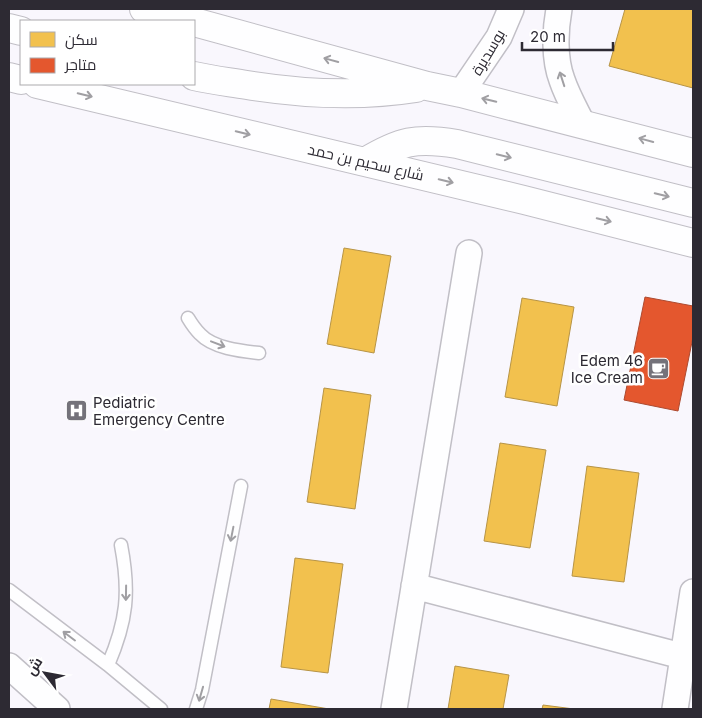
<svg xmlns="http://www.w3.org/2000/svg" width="702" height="718" font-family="Inter,Cairo,sans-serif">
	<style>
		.homes { fill: #f2c14e; stroke: #b79446 }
		.shops { fill: #e4572e; stroke: #ad4a30 }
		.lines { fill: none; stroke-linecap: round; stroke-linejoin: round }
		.lane-casing { stroke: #c1bfc6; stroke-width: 15 }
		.street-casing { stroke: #c1bfc6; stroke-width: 28 }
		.highway-casing { stroke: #c1bfc6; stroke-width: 30 }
		.lane { stroke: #fefeff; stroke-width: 12 }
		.street { stroke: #fefeff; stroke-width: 25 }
		.highway { stroke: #fefeff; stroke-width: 28 }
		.oneway { stroke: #a09fa3 }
		.labels { text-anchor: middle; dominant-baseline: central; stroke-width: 5; stroke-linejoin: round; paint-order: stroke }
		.street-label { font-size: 15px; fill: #2d2a33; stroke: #fff }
		.poi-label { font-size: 15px; fill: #2d2a33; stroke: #fff; text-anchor: end }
	</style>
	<rect width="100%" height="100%" fill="#f9f7fd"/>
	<path class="homes" d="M 625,9 L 693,9 L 693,88 L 609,66 Z
		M 344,248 L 391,256 L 374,353 L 327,344 Z
		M 522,298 L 574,307 L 557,406 L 505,397 Z
		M 324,388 L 371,395 L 355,509 L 307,502 Z
		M 500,443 L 546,450 L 530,548 L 484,541 Z
		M 587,466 L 639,473 L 624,582 L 572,576 Z
		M 295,558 L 343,564 L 328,673 L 281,667 Z
		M 455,666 L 509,675 L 503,709 L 448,709 Z
		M 271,699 L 329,709 L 269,709 Z
		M 543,705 L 574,709 L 542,709 Z"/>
	<path class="shops" d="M 645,297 L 693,306 L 693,337 L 678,411 L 624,400 Z"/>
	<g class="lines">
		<defs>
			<path id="lane" d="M 188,318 C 191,323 195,329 200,334 C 213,348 240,351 259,353
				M 9,590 L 108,665 L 161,709
				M 108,665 C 127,621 130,592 121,545
				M 196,709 L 202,690 L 241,486"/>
			<path id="street" d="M 559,9 C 555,31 554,59 562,80 C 567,95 575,109 582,123
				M 461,93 L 499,37 L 511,9
				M 414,586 L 693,659
				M 9,666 L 57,709
				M 394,709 L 469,253
				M 675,709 L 693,592"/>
			<path id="highway" d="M 144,9 L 190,21
				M 194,22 L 427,86 L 461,93 L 693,153
				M 9,28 L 21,31
				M 194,76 C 211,80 229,82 247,85 C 303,94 359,97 416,88
				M 9,77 L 21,80
				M 37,84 L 524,200 L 693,243
				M 365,162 C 400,141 416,137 457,144 L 693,203"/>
		</defs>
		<use href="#lane" class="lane-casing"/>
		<use href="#street" class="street-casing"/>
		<use href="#highway" class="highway-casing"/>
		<use href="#lane" class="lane"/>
		<use href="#street" class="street"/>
		<use href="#highway" class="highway"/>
	</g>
	<defs><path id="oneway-shaft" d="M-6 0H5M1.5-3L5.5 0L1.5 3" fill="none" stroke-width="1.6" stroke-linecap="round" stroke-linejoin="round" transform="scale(1.25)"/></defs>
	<g class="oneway">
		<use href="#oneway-shaft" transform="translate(331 60) rotate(-165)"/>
		<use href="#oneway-shaft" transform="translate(562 79) rotate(-108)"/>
		<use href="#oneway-shaft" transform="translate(85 95) rotate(13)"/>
		<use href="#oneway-shaft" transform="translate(489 100) rotate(-166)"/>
		<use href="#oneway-shaft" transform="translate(243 133) rotate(14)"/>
		<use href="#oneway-shaft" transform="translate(646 140) rotate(-165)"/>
		<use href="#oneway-shaft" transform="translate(504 156) rotate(14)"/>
		<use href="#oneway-shaft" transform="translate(446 181) rotate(13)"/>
		<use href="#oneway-shaft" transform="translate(662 195) rotate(14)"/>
		<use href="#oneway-shaft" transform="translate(604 220) rotate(14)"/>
		<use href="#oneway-shaft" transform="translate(218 344) rotate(21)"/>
		<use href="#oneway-shaft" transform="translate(232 534) rotate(101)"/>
		<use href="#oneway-shaft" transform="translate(126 593) rotate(91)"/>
		<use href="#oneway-shaft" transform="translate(69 636) rotate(-143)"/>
		<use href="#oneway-shaft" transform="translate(201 694) rotate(106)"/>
	</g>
	<defs>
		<symbol id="cafe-square" viewBox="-11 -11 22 22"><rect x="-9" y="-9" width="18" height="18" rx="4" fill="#74727a" stroke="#fff"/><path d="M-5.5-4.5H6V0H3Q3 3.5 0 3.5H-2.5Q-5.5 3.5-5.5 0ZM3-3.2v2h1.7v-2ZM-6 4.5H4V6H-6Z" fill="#fff"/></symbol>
		<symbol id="hospital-square" viewBox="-11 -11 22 22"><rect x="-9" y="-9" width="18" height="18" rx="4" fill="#74727a" stroke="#fff"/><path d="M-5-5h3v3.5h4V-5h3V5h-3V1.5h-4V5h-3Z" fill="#fff"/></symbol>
	</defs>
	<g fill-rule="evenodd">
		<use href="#cafe-square" x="646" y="356" width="25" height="25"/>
		<use href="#hospital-square" x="64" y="398" width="25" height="25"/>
	</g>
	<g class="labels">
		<g class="street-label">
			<text transform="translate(488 52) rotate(-59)">بوسديرة</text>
			<text transform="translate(366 162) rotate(13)">شارع سحيم بن حمد</text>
		</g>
		<g class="poi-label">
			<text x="643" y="360">Edem 46<tspan x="643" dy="17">Ice Cream</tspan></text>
			<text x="93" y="402" text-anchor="start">Pediatric<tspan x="93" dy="17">Emergency Centre</tspan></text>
		</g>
	</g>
	<rect width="702" height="718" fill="none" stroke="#2d2a33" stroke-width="20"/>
	<rect x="20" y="20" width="175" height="65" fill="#ffffff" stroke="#abaaad"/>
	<rect x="30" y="32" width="25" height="15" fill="#f2c14e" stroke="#abaaad"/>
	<text x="65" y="45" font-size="15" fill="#2d2a33">سكن</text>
	<rect x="30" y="58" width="25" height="15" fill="#e4572e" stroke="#abaaad"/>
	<text x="65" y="70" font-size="15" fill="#2d2a33">متاجر</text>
	<g transform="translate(45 673) rotate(302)" stroke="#ffffff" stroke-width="4" paint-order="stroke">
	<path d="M0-4L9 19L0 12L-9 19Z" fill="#2d2a33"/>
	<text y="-8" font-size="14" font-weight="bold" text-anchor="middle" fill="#2d2a33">ش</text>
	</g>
	<path d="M522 42v8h91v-8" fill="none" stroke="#2d2a33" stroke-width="2.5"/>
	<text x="530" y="42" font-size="15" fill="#2d2a33" stroke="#ffffff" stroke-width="4" paint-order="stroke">20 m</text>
</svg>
